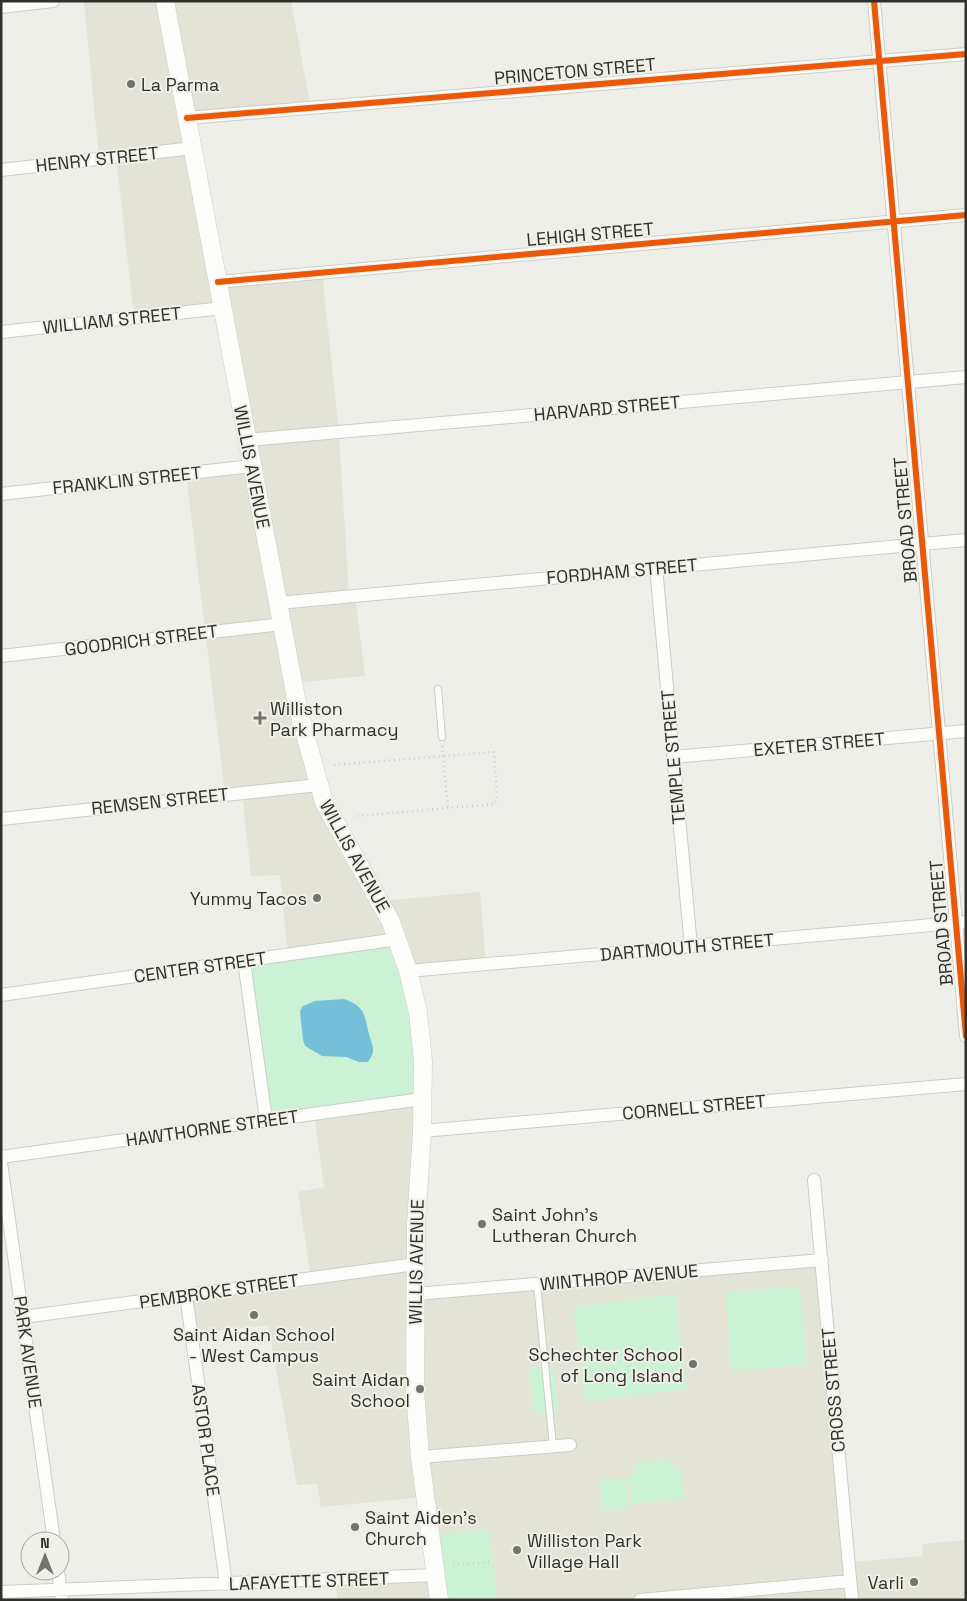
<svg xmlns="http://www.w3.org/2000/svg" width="967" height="1601" font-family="'Space Grotesk',sans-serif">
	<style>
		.built { fill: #e4e3d8 }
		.green { fill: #cbf2d5 }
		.water { fill: #76bfd8 }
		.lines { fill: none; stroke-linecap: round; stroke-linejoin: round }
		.service-casing { stroke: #ccccc8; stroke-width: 8 }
		.minor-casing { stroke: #ccccc8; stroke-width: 14 }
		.secondary-casing { stroke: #ccccc8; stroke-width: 19 }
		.path { stroke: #ccccca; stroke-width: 2.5; stroke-dasharray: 1 4; stroke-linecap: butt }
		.service { stroke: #fdfdfc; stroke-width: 6 }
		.minor { stroke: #fdfdfc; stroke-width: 12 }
		.secondary { stroke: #fdfdfc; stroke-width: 18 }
		.cycleway-casing { stroke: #f1f0e8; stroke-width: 9 }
		.cycleway { stroke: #e8590c; stroke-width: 6 }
		.poi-dot { fill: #73736f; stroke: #f1f0e8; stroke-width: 2 }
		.labels { text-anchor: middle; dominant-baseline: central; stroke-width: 4; stroke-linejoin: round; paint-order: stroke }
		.street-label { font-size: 18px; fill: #30302d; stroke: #f1f0e8 }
		.poi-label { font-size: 18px; fill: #30302d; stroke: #f1f0e8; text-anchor: start }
	</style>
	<rect width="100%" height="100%" fill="#efefea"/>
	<path class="built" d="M 84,1 L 291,1 L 311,109 L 188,118 L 218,282 L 322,272 L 339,433 L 349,595 L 355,594 L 365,676 L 293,683 L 318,785 L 380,901 L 480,892 L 486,964 L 408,971 L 288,955 L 280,875 L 251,876 L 242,793 L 225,794 L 186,474 L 252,466 L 223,309 L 134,317 L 116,157 L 99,159 Z
		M 422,1099 L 415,1288 L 822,1260 L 849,1562 L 923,1556 L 922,1544 L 966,1540 L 966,1600 L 338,1600 L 334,1580 L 436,1575 L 425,1497 L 321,1507 L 317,1484 L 297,1485 L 268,1325 L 192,1334 L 186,1295 L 311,1278 L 298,1192 L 324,1187 L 314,1114 Z"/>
	<path class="green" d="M 398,939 L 408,971 L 420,1099 L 270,1119 L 247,961 Z
		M 800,1286 L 807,1365 L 732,1371 L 725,1293 Z
		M 675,1294 L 687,1389 L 585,1402 L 573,1307 Z
		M 554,1366 L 558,1412 L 533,1414 L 529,1368 Z
		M 666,1459 L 682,1473 L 685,1498 L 631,1504 L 628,1478 L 640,1462 Z
		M 625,1478 L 628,1508 L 602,1510 L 599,1480 Z
		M 490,1529 L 497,1600 L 439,1600 L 431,1535 Z"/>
	<path class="water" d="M 344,999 C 365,1006 364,1014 369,1034 C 372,1046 377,1050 368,1062 L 359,1062 L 346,1057 L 322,1056 L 305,1046 L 303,1040 L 300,1011 L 303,1006 L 315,1001 Z"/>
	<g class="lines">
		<defs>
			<path id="service" d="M 438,689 L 442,737
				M 537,1284 L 553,1446"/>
			<path id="minor" d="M 874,1 L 966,1036
				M 1,7 L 53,1
				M 187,118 L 966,54
				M 1,170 L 193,148
				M 218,282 L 966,215
				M 1,332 L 223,308
				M 247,440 L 966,377
				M 1,494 L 252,466
				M 656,567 L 691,947
				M 278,603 L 966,540
				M 1,656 L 282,624
				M 673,757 L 966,731
				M 1,819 L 318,785
				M 244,961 L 266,1120
				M 408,971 L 966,922
				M 1,995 L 398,939
				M 422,1131 L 966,1084
				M 1,1157 L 422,1099
				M 1,1163 L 54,1541
				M 814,1180 L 852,1600
				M 415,1294 L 822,1260
				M 186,1295 L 226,1584
				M 23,1317 L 416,1264
				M 420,1457 L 570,1445
				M 58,1571 L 62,1600
				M 1,1592 L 436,1575
				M 640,1600 L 850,1581"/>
			<path id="secondary" d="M 165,1 L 298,709 L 324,802 L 391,922 L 408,971 L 418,1012 L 423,1061 L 422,1131 L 416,1225 L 415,1390 L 420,1457 L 439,1600"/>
		</defs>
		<use href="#service" class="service-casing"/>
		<use href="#minor" class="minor-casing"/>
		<use href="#secondary" class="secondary-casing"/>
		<path class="path" d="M 442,746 L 448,808
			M 334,765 L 494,752 L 497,795 L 495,804 L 356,816
			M 453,1565 L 492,1562"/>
		<use href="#service" class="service"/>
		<use href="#minor" class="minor"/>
		<use href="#secondary" class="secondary"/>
		<defs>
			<path id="cycleway" d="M 874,1 L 966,1036
				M 187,118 L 966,54
				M 218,282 L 966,215"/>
		</defs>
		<use href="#cycleway" class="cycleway-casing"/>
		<use href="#cycleway" class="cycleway"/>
	</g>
	<g class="poi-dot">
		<circle cx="131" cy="84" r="5"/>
		<path d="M257.5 710.5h5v5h5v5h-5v5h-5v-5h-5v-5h5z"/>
		<circle cx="317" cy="898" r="5"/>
		<circle cx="482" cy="1224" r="5"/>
		<circle cx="254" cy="1315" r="5"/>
		<circle cx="693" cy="1364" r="5"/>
		<circle cx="420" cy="1389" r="5"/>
		<circle cx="355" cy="1527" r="5"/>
		<circle cx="517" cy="1550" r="5"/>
		<circle cx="914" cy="1582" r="5"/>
	</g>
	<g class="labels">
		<g class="street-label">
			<text transform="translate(575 71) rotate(-5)">PRINCETON STREET</text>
			<text transform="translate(97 159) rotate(-6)">HENRY STREET</text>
			<text transform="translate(590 234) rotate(-5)">LEHIGH STREET</text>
			<text transform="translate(112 320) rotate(-6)">WILLIAM STREET</text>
			<text transform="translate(607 408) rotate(-5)">HARVARD STREET</text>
			<text transform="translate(252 467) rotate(79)">WILLIS AVENUE</text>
			<text transform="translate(127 480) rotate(-6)">FRANKLIN STREET</text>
			<text transform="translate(905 520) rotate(-95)">BROAD STREET</text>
			<text transform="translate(622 571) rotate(-5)">FORDHAM STREET</text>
			<text transform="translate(141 640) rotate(-7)">GOODRICH STREET</text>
			<text transform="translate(819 744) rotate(-5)">EXETER STREET</text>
			<text transform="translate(673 757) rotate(-95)">TEMPLE STREET</text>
			<text transform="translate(160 801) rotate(-6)">REMSEN STREET</text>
			<text transform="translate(355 856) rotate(61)">WILLIS AVENUE</text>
			<text transform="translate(941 923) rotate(-95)">BROAD STREET</text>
			<text transform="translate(687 947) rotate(-5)">DARTMOUTH STREET</text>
			<text transform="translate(200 967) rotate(-8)">CENTER STREET</text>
			<text transform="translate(694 1107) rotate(-5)">CORNELL STREET</text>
			<text transform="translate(212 1128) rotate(-8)">HAWTHORNE STREET</text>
			<text transform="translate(416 1262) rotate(-89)">WILLIS AVENUE</text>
			<text transform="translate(619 1277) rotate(-5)">WINTHROP AVENUE</text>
			<text transform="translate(219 1291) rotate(-8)">PEMBROKE STREET</text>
			<text transform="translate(28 1352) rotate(82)">PARK AVENUE</text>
			<text transform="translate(833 1390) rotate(-95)">CROSS STREET</text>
			<text transform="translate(206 1440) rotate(82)">ASTOR PLACE</text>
			<text transform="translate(309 1581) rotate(-2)">LAFAYETTE STREET</text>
		</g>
		<g class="poi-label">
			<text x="141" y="84">La Parma</text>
			<text x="270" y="708">Williston<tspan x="270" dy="21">Park Pharmacy</tspan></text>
			<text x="307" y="898" text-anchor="end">Yummy Tacos</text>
			<text x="492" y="1214">Saint John's<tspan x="492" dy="21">Lutheran Church</tspan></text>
			<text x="254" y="1334" text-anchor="middle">Saint Aidan School<tspan x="254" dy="21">- West Campus</tspan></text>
			<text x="683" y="1354" text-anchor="end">Schechter School<tspan x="683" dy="21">of Long Island</tspan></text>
			<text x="410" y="1379" text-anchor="end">Saint Aidan<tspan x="410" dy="21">School</tspan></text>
			<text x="365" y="1517">Saint Aiden's<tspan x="365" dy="21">Church</tspan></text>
			<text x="527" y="1540">Williston Park<tspan x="527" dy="21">Village Hall</tspan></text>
			<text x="904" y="1582" text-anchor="end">Varli</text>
		</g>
	</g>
	<rect width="967" height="1601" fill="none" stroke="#30302d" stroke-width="5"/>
	<g transform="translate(45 1556)"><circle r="24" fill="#f1f0e8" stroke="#a4a39d"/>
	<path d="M0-4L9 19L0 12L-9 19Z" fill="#73736f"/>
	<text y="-8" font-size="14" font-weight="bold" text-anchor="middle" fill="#30302d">N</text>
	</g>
</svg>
